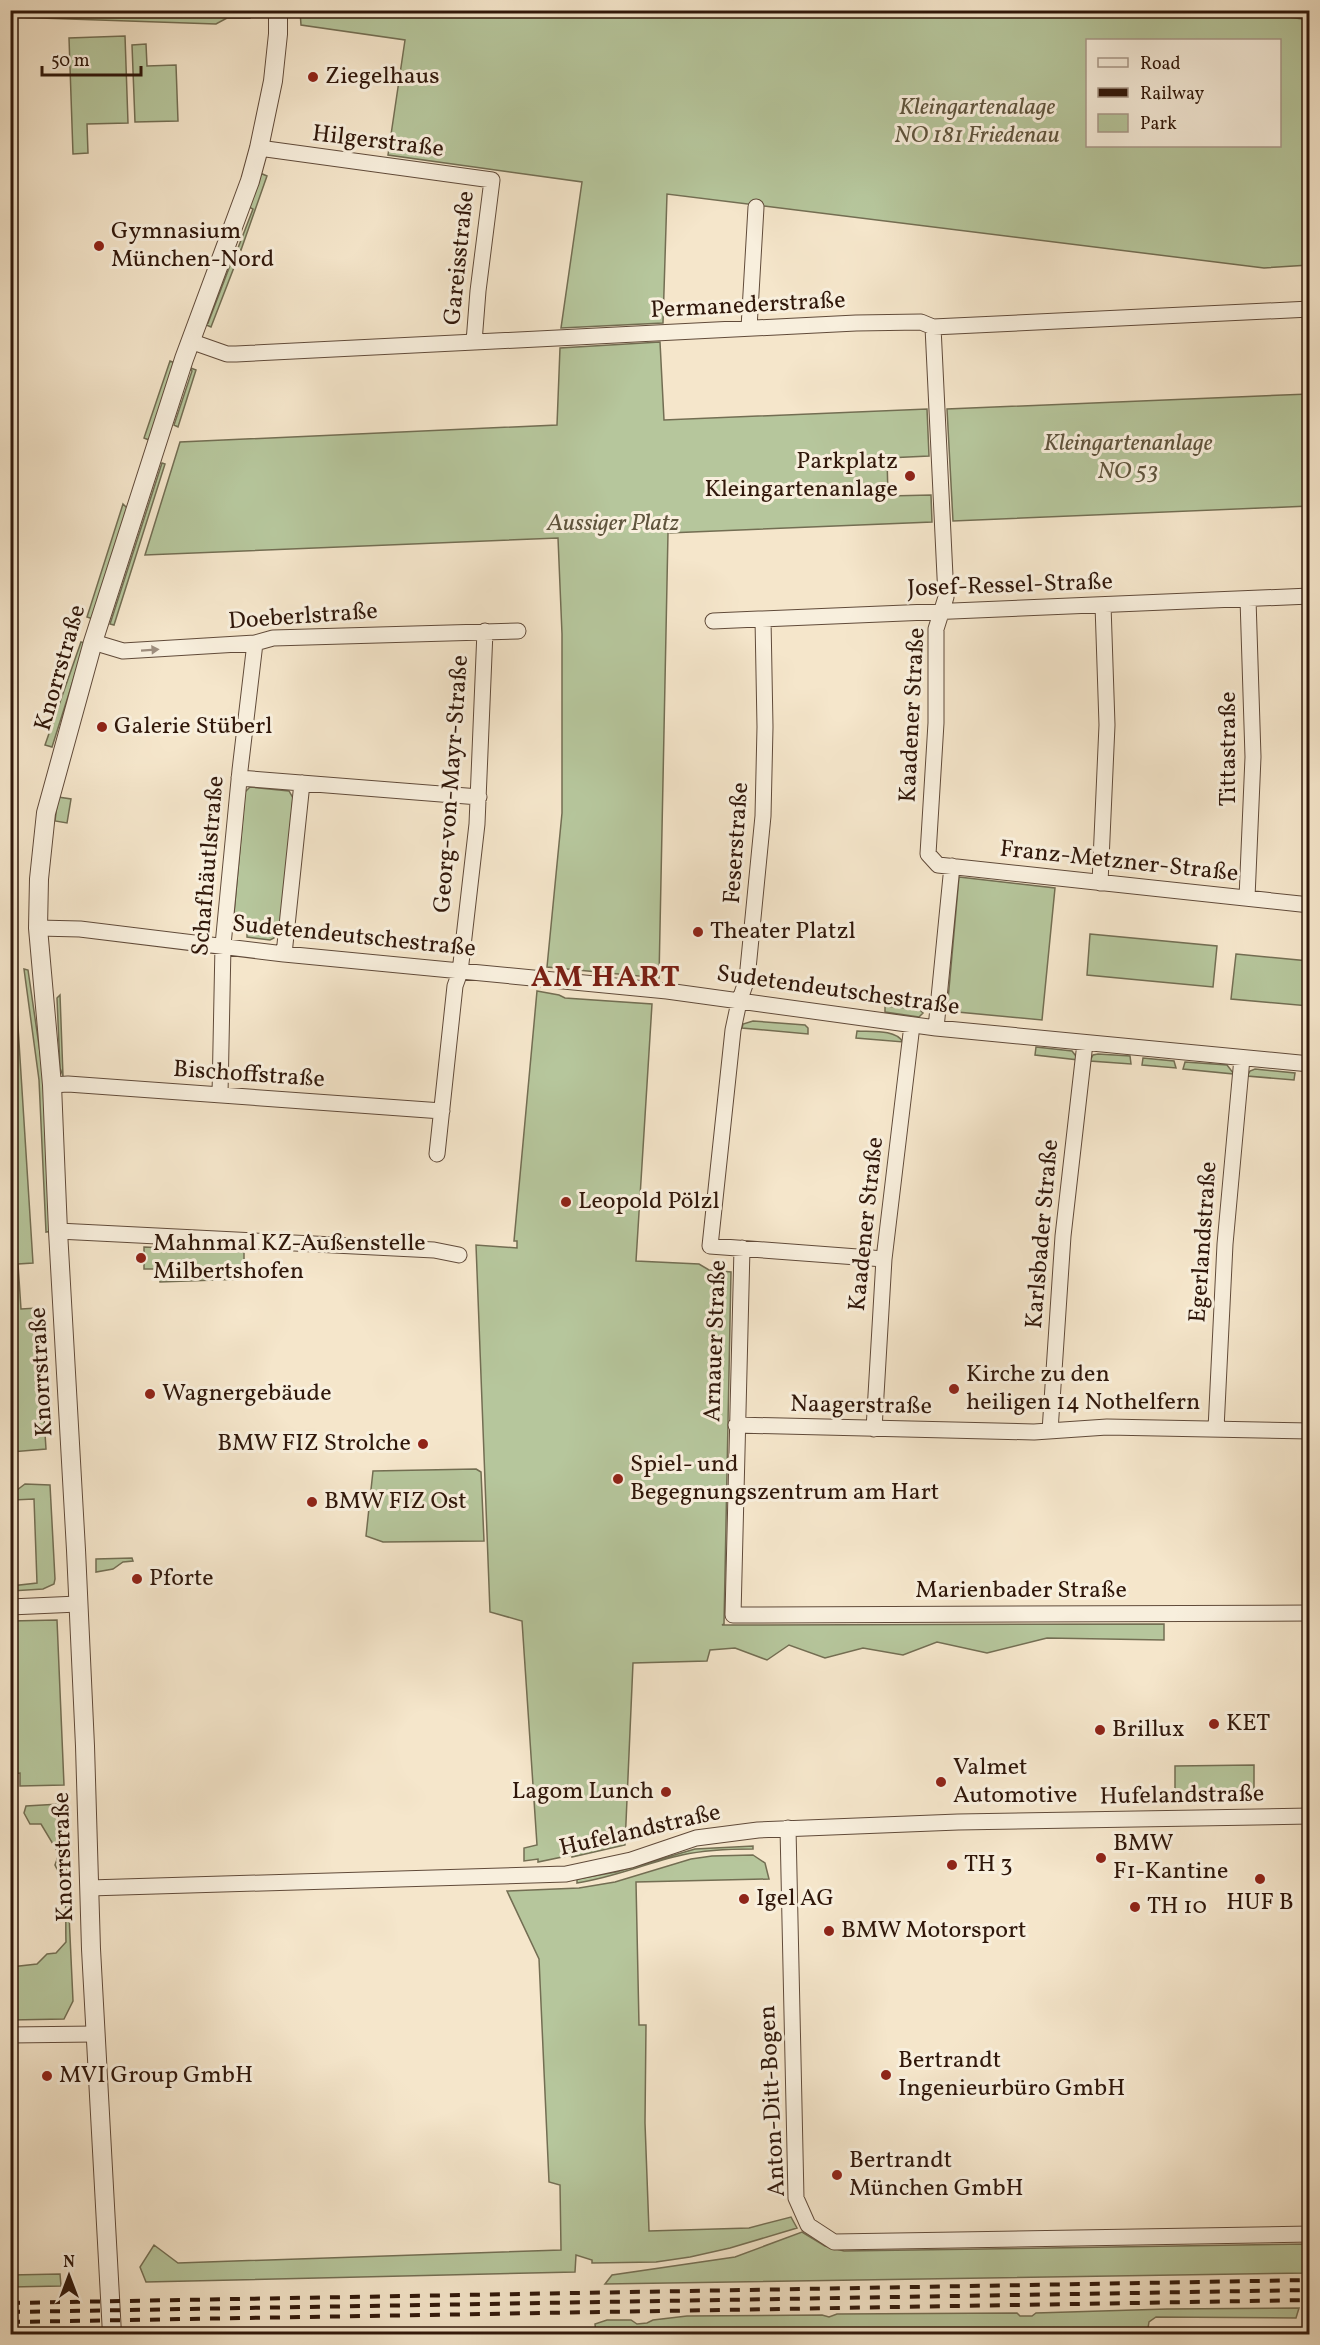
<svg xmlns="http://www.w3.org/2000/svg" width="1320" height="2345" font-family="Vollkorn,serif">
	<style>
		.green { fill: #b6c69c; stroke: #736e53; stroke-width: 1.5; fill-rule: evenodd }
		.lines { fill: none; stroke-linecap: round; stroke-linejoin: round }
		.minor-casing { stroke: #614b3a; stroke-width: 17 }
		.tertiary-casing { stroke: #614b3a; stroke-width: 20 }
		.minor { stroke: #f8efdd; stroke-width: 15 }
		.tertiary { stroke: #f8efdd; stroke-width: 18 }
		.rail { stroke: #30170a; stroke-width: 4; stroke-dasharray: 10 10; stroke-linecap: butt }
		.oneway { fill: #9e8e7e }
		.poi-dot { fill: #8f2418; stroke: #f8efdd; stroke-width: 2 }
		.labels { text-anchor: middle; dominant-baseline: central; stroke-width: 6; stroke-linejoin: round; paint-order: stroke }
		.poi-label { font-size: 24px; fill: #30170a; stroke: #f8efdd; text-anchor: start }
		.park-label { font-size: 24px; font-style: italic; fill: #5f543d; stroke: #f8efdd }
		.street-label { font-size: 24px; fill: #30170a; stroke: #f8efdd }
		.district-label { font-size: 30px; font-weight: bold; letter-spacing: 1.5px; fill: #7a1f14; stroke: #f8efdd }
	</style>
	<rect width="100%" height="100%" fill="#f5e6cb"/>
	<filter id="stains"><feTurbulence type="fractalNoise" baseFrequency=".00333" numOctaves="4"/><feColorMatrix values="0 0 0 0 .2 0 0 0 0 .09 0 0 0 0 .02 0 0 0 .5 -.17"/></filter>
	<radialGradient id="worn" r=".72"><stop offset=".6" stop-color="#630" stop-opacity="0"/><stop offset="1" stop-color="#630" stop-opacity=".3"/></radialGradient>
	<path class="green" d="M 11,10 L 250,10 L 250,18 L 227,18 L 216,24 L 11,17 Z
		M 1241,10 L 1309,20 L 1309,265 L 1264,268 L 667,194 L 663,323 L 561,328 L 582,182 L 388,155 L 405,40 L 301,25 L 300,11 ZM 1088,40 L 1280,40 L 1280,146 L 1088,146 Z
		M 125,36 L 128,123 L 87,124 L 88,153 L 73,154 L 69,38 Z
		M 146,44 L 147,66 L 176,65 L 178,121 L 135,122 L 132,45 Z
		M 260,173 L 267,176 L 241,250 L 238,248 L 253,209 L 249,207 Z
		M 234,255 L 238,257 L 211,327 L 204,324 L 204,322 L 208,323 Z
		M 660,342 L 664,420 L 927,409 L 929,456 L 887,458 L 888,496 L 931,495 L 932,522 L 668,533 L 659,978 L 547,967 L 562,813 L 562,634 L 558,538 L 145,555 L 180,442 L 557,425 L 560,348 Z
		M 170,361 L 175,363 L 149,440 L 144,438 Z
		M 188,367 L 196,370 L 178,427 L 174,425 L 192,371 Z
		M 1309,394 L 1309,506 L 953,521 L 947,409 Z
		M 162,463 L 165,464 L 114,625 L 110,624 Z
		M 123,504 L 127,508 L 93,619 L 87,617 Z
		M 81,642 L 85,643 L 52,747 L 45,745 Z
		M 250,787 L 289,791 L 293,798 L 281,932 L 277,931 L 274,938 L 270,940 L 247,937 L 247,927 L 233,925 L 245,792 Z
		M 58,797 L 71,799 L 67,823 L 55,821 Z
		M 959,877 L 1055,888 L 1042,1020 L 947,1011 Z
		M 1090,934 L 1217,946 L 1213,987 L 1087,975 Z
		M 11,947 L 13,948 L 33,1263 L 18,1264 L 21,1309 L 37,1308 L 46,1449 L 11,1452 Z
		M 1236,954 L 1309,961 L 1309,1006 L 1231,999 Z
		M 24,969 L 28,970 L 43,1073 L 52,1231 L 46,1232 L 39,1080 Z
		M 537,991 L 559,995 L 565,998 L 652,1004 L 636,1261 L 699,1264 L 709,1270 L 731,1272 L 724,1624 L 722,1625 L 1164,1624 L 1164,1640 L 1047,1638 L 987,1653 L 937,1642 L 903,1655 L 863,1648 L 825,1658 L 789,1645 L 767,1660 L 735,1648 L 710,1650 L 707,1661 L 633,1663 L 625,1845 L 572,1857 L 572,1855 L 538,1862 L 538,1859 L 524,1861 L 524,1848 L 537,1845 L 522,1621 L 490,1612 L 476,1245 L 517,1248 L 517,1241 L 514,1241 Z
		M 60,995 L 63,1076 L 60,1068 L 57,998 Z
		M 885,1006 L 919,1009 L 923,1013 L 919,1017 L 885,1012 Z
		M 753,1021 L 805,1025 L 808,1028 L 808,1034 L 742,1028 L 743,1024 Z
		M 857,1031 C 871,1032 895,1029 903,1042 L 856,1038 Z
		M 1036,1047 L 1072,1051 L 1079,1060 L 1035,1055 Z
		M 1098,1054 L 1130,1056 L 1131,1064 L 1090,1061 L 1093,1055 Z
		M 1143,1058 L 1174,1061 L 1176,1068 L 1142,1065 Z
		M 1185,1062 L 1227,1065 L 1234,1074 L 1183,1069 Z
		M 1255,1069 L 1295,1073 L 1294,1080 L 1247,1076 L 1250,1071 Z
		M 144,1247 L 244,1252 L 244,1279 L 160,1282 L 159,1269 L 144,1269 Z
		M 476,1469 L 481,1472 L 484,1541 L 383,1542 L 366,1536 L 373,1471 Z
		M 25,1484 L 50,1485 L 55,1579 L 54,1584 L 43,1589 L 11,1591 L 11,1586 L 37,1583 L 34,1499 L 13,1500 L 13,1493 Z
		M 132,1558 L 133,1561 L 123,1562 L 113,1569 L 96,1572 L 96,1559 Z
		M 57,1620 L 64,1785 L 20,1786 L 20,1773 L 11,1774 L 11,1621 Z
		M 1254,1765 L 1254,1801 L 1175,1801 L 1175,1766 Z
		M 60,1804 L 64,1806 L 73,2001 L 64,2019 L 11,2020 L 11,1967 L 37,1964 L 47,1954 L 56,1953 L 66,1942 C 65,1915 69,1889 55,1865 L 59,1854 L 41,1824 L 30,1824 L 24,1813 L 26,1806 Z
		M 753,1846 L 753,1849 C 730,1849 705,1850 682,1855 C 646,1863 615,1877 577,1883 L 577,1879 L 616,1872 L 695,1849 Z
		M 753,1855 L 765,1863 L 769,1879 L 636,1882 L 639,2025 L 646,2025 L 645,2123 L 649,2231 L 749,2228 L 791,2217 L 797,2228 L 730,2248 L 690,2257 L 656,2262 L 592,2263 L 592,2260 L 576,2255 L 575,2272 L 146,2282 L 140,2267 L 154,2245 L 178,2263 L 561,2250 L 560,2185 L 549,2182 L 539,1959 L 507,1891 L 579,1888 L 615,1882 L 691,1859 L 712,1856 Z
		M 802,2232 L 825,2246 L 844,2251 L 1309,2244 L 1309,2273 L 605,2284 L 612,2275 L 735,2257 Z
		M 60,2274 L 61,2286 L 11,2287 L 11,2275 Z
		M 1299,2308 L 1296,2318 L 1156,2317 L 1149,2322 L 1147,2334 L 940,2334 L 939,2332 L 803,2334 L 773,2330 L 596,2334 L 595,2324 L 607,2320 L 631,2320 L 637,2324 L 647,2323 L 653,2320 L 687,2316 L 822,2315 L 829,2317 L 837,2314 L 1017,2313 L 1020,2316 L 1032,2316 L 1036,2313 L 1167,2309 Z"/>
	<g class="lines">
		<defs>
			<path id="minor" d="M 259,148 L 492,180 L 478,291 L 474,342
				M 933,327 L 946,597 L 936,629 L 936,723 L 928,854 L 938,865 L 1310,905
				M 749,328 L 756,207
				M 190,341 L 227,354 L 236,354 L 856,323 L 921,322 L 933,327 L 1310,309
				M 763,619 L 765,727 L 763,816 L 747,979 L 739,1002 L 733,1030 L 710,1246 L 884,1259
				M 713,621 L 1310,596
				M 93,642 L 123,651 L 255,643 L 273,638 L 518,631
				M 239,778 L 479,797
				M 1100,883 L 1107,725 L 1103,605
				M 1247,898 L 1253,757 L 1248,599
				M 38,928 L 80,929 L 284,954 L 667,991 L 936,1028 L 1310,1064
				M 284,954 L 302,783
				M 936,1028 L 952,866
				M 52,1085 L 68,1084 L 442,1111
				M 220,1095 L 223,945 L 240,770 L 255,643
				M 437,1154 L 455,986 L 460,972 L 477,824 L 485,631
				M 58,1231 L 434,1250 L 459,1255
				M 742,1248 L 733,1615 L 1310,1613
				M 736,1425 L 1034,1432 L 1107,1427 L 1310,1431
				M 874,1429 L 884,1259 L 912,1025
				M 1216,1429 L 1225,1244 L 1242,1058
				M 1050,1431 L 1063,1236 L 1085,1043
				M 10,1607 L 78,1604
				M 788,1828 L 796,2198 L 808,2225 L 834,2242 L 1310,2234
				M 89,1888 L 566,1874 L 631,1860 L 696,1838 L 758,1830 L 958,1822 L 1310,1816
				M 10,2035 L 95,2034"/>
			<path id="tertiary" d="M 112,2334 L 91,1949 L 85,1746 L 76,1550 L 58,1231 L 52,1085 L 38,928 L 39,879 L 46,813 L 93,642 L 184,359 L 250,181 L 259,148 L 273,81 L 278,34 L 278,10"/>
		</defs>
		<use href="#minor" class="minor-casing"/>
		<use href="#tertiary" class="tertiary-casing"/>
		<use href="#minor" class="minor"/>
		<use href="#tertiary" class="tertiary"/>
		<path class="rail" d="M 10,2303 L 1310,2280
			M 10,2312 L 1310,2290
			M 10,2322 L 1310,2300"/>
	</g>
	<defs><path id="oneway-solid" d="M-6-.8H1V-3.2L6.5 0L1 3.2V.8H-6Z" transform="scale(1.5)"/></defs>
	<use class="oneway" href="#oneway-solid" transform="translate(150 650) rotate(-4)"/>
	<g class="poi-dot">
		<circle cx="313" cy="77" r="6"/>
		<circle cx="99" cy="246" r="6"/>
		<circle cx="910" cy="476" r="6"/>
		<circle cx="102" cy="727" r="6"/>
		<circle cx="698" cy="932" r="6"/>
		<circle cx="566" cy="1202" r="6"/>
		<circle cx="141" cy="1258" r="6"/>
		<circle cx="954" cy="1389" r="6"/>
		<circle cx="150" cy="1394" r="6"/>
		<circle cx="423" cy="1444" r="6"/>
		<circle cx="618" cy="1479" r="6"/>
		<circle cx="312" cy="1502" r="6"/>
		<circle cx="137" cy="1579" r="6"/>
		<circle cx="1214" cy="1724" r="6"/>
		<circle cx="1100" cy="1730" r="6"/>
		<circle cx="941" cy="1782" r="6"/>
		<circle cx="666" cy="1792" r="6"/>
		<circle cx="1101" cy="1858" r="6"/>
		<circle cx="952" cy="1865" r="6"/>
		<circle cx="1260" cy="1879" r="6"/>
		<circle cx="744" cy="1899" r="6"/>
		<circle cx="1135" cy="1907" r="6"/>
		<circle cx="829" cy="1931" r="6"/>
		<circle cx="886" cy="2075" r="6"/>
		<circle cx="47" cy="2076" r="6"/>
		<circle cx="837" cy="2175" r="6"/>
	</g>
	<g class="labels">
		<g class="poi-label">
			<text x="325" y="77">Ziegelhaus</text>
			<text x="111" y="232">Gymnasium<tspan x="111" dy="28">München-Nord</tspan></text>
			<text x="898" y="462" text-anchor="end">Parkplatz<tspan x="898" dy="28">Kleingartenanlage</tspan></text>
			<text x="114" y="727">Galerie Stüberl</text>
			<text x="710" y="932">Theater Platzl</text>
			<text x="578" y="1202">Leopold Pölzl</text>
			<text x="153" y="1244">Mahnmal KZ-Außenstelle<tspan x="153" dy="28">Milbertshofen</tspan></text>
			<text x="966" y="1375">Kirche zu den<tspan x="966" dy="28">heiligen 14 Nothelfern</tspan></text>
			<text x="162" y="1394">Wagnergebäude</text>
			<text x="411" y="1444" text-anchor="end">BMW FIZ Strolche</text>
			<text x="630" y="1465">Spiel- und<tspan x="630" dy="28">Begegnungszentrum am Hart</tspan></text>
			<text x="324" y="1502">BMW FIZ Ost</text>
			<text x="149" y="1579">Pforte</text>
			<text x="1226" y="1724">KET</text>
			<text x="1112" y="1730">Brillux</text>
			<text x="953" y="1768">Valmet<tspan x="953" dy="28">Automotive</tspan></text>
			<text x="654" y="1792" text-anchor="end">Lagom Lunch</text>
			<text x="1113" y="1844">BMW<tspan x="1113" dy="28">F1-Kantine</tspan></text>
			<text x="964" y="1865">TH 3</text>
			<text x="756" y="1899">Igel AG</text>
			<text x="1260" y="1903" text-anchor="middle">HUF B</text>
			<text x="1147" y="1907">TH 10</text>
			<text x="841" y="1931">BMW Motorsport</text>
			<text x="898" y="2061">Bertrandt<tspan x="898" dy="28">Ingenieurbüro GmbH</tspan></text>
			<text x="59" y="2076">MVI Group GmbH</text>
			<text x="849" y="2161">Bertrandt<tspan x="849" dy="28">München GmbH</tspan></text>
		</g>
		<g class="park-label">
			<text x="977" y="108">Kleingartenalage<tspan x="977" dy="28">NO 181 Friedenau</tspan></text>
			<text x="1128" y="444">Kleingartenanlage<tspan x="1128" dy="28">NO 53</tspan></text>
			<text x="613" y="524">Aussiger Platz</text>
		</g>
		<g class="street-label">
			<text transform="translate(378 142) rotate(7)">Hilgerstraße</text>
			<text transform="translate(460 258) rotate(-84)">Gareisstraße</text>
			<text transform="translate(748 306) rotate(-3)">Permanederstraße</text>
			<text transform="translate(1010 586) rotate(-2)">Josef-Ressel-Straße</text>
			<text transform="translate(303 617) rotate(-4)">Doeberlstraße</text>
			<text transform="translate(61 668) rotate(-74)">Knorrstraße</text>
			<text transform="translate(913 715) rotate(-87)">Kaadener Straße</text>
			<text transform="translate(1229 749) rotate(-90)">Tittastraße</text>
			<text transform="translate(452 784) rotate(-86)">Georg-von-Mayr-Straße</text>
			<text transform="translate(737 843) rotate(-86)">Feserstraße</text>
			<text transform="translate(1119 862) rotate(6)">Franz-Metzner-Straße</text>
			<text transform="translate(209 866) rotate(-85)">Schafhäutlstraße</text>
			<text transform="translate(354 937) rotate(6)">Sudetendeutschestraße</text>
			<text transform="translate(838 991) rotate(8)">Sudetendeutschestraße</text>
			<text transform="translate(249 1075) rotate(4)">Bischoffstraße</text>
			<text transform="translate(867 1224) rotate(-84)">Kaadener Straße</text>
			<text transform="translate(1043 1234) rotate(-85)">Karlsbader Straße</text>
			<text transform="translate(1204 1242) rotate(-86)">Egerlandstraße</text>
			<text transform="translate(716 1341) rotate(-88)">Arnauer Straße</text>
			<text transform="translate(42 1372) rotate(-93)">Knorrstraße</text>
			<text transform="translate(861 1406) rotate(1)">Naagerstraße</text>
			<text x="1021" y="1591">Marienbader Straße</text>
			<text transform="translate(1182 1796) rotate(-1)">Hufelandstraße</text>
			<text transform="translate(640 1831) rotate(-13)">Hufelandstraße</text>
			<text transform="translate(64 1857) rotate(-92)">Knorrstraße</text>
			<text transform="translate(773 2101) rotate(-93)">Anton-Ditt-Bogen</text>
		</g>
		<g class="district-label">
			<text x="606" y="978">AM HART</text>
		</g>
	</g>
	<rect width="1320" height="2345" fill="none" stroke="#f5e6cb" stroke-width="36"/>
	<rect x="12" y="12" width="1296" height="2321" fill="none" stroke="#30170a" stroke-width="3"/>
	<rect x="18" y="18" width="1284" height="2309" fill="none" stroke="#30170a" stroke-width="1.5"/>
	<rect x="1086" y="39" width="195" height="108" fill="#f8efdd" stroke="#a89989" stroke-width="1.5"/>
	<rect x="1098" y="58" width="30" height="9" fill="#f8efdd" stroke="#a89989" stroke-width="1.5"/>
	<text x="1140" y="69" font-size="18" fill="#30170a">Road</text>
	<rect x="1098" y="88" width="30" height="9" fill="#30170a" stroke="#a89989" stroke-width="1.5"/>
	<text x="1140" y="99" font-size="18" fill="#30170a">Railway</text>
	<rect x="1098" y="114" width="30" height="18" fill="#b6c69c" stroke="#a89989" stroke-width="1.5"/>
	<text x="1140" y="129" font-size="18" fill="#30170a">Park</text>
	<g transform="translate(69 2276)" stroke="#f8efdd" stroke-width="4.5" paint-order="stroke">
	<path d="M0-4.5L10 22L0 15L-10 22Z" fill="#30170a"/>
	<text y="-9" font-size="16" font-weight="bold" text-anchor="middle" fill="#30170a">N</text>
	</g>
	<path d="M42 66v9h99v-9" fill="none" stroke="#30170a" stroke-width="3"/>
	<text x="51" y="66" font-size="18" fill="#30170a" stroke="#f8efdd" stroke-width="4.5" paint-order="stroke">50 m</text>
	<rect width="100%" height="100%" filter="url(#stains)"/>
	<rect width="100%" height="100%" fill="url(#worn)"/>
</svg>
